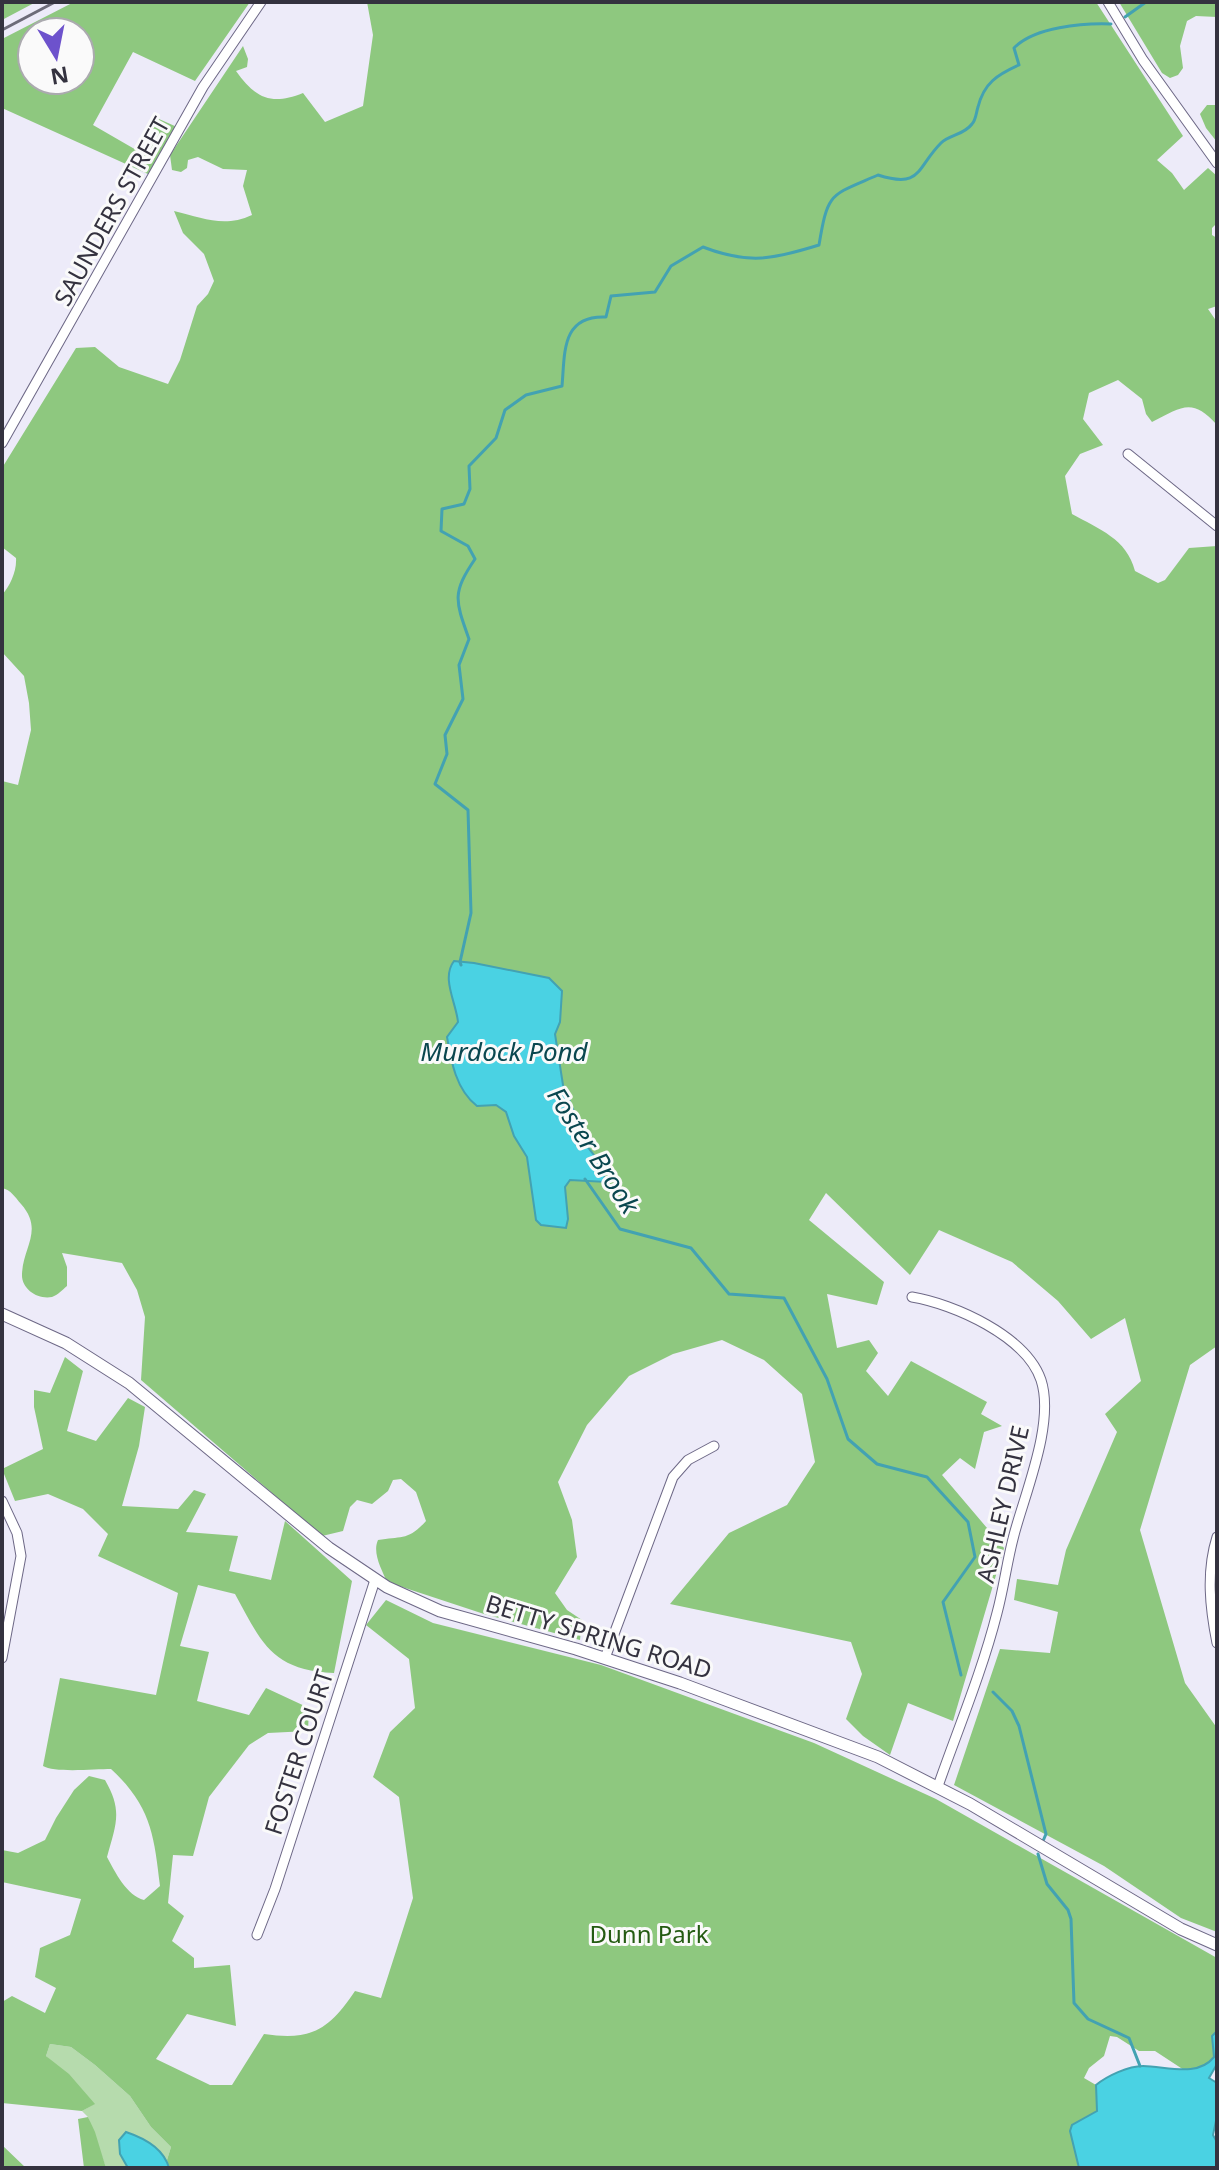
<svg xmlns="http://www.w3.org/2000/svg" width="1219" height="2170" font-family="'Noto Sans',sans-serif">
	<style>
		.green { fill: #b6dbad }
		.forest { fill: #8ec87f; fill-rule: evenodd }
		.water { fill: #4ad2e3; stroke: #43a2b2; stroke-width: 2 }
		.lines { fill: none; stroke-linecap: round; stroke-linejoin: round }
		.stream { stroke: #43a2b2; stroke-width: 3 }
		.minor-casing { stroke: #6d6886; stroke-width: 11 }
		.tertiary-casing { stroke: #6d6886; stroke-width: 13 }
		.minor { stroke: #fff; stroke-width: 9 }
		.tertiary { stroke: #fff; stroke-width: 11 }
		.rail { stroke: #6d6b79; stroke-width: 3 }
		.labels { text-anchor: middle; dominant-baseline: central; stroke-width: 6; stroke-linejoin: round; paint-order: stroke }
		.street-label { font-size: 24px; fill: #34323f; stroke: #fafafa }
		.park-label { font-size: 24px; fill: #245b12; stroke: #fafafa }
		.water-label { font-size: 26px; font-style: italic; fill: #0a474f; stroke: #fafafa }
	</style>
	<rect width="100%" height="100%" fill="#edebf9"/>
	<path class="green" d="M 50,2044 L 71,2047 L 95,2065 L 130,2096 L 151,2127 L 171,2147 L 167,2160 L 169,2168 L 106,2168 L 88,2117 L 82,2111 L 94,2104 L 46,2056 Z"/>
	<path class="forest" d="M 2,2 L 36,2 L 2,20 Z
		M 74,2 L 250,2 L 195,81 L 133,52 L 93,125 L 138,151 L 159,119 L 177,127 L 148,174 L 2,108 L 2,39 ZM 32,32 L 80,32 L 80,80 L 32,80 Z
		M 367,2 L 1096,2 L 1183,136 L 1157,160 L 1172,173 L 1184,190 L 1208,168 L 1217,176 L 1217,223 L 1212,228 L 1212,235 L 1217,238 L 1217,306 L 1208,309 L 1217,322 L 1217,425 C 1192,397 1182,407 1152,422 L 1146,414 L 1142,399 L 1118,380 L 1089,393 L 1083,419 L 1103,445 L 1080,454 L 1065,476 L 1072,514 C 1099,529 1127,539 1135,571 L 1158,583 L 1165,580 L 1189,548 L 1217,546 L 1217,1346 L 1190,1365 L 1140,1530 L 1185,1683 L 1217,1728 L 1217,1932 L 1181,1918 L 1104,1866 L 954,1785 L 1000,1649 L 1050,1653 L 1058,1612 L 1014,1600 L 1017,1579 L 1058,1585 L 1066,1550 L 1117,1432 L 1105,1414 L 1141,1381 L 1125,1318 L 1091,1339 L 1058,1301 L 1012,1262 L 939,1230 L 910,1275 L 826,1193 L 809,1220 L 884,1282 L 877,1305 L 827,1294 L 837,1348 L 869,1340 L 878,1353 L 866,1371 L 888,1396 L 911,1361 L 987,1402 L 981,1414 L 1002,1426 L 984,1432 L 975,1469 L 960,1458 L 942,1475 L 1004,1548 L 953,1721 L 908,1703 L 890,1755 L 863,1736 L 846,1719 L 862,1674 L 851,1642 L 670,1604 L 729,1533 L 787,1505 L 815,1462 L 802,1394 L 764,1360 L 722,1340 L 673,1354 L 629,1376 L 587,1425 L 558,1482 L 572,1520 L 577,1557 L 555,1593 L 567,1610 L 582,1620 L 580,1640 L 484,1614 L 387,1582 C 382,1570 372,1553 378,1540 C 401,1536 408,1541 426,1521 L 416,1492 L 401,1479 L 393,1480 L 388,1491 L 372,1504 L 357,1500 L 350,1507 L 343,1531 L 322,1536 L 141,1380 L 145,1317 L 137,1290 L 122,1263 L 62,1253 L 67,1267 L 67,1286 C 62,1290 58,1295 52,1297 C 38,1300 21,1289 22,1274 C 23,1247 44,1230 21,1204 C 15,1197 11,1190 2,1188 L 2,781 L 18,785 L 31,730 L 29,703 L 24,676 L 2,652 L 2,595 C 10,586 17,571 16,558 L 2,547 L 2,468 L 76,348 L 95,347 L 119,367 L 168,384 L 180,360 L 197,306 L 208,294 L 214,281 L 204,254 L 183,233 L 174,211 C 203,218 224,228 252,215 L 243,186 L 247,170 L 223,169 L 198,157 L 188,160 L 187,168 L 181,172 L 172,170 L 170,155 L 243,46 L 248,59 L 247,67 L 236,71 C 255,98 271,106 303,93 L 325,122 L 363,106 L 373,35 Z
		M 1119,2 L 1217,2 L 1217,17 L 1196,16 L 1187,21 L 1180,46 L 1183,68 L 1178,75 L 1170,78 L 1162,73 Z
		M 1207,105 L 1217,105 L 1217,142 L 1206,128 L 1200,114 Z
		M 65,1357 L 83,1371 L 67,1431 L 96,1441 L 128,1398 L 145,1407 L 139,1446 L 122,1506 L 178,1509 L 194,1490 L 206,1494 L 186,1532 L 238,1536 L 229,1571 L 271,1580 L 285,1521 L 352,1581 L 334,1673 C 271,1670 262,1643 235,1594 L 198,1585 L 180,1646 L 209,1652 L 197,1701 L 249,1715 L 266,1688 L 309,1708 L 308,1731 L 268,1733 L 249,1745 L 209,1797 L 193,1856 L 173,1855 L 168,1903 L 184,1916 L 172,1941 L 194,1958 L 194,1968 L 230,1965 L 236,2026 L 187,2014 L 156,2059 L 210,2085 L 232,2085 L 264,2034 C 311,2041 329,2030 355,1991 L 381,1998 L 413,1898 L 399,1797 L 373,1777 L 390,1732 L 415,1708 L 409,1659 L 366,1625 L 386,1600 L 433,1623 L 601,1665 L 814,1743 L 936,1799 L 1217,1958 L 1217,2031 L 1212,2036 L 1214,2057 L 1207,2066 L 1184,2070 L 1155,2051 L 1139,2051 L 1117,2037 L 1110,2036 L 1104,2056 L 1089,2068 L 1084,2078 L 1096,2085 L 1098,2111 L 1079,2121 L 1079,2168 L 169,2168 L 167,2160 L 171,2147 L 151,2127 L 130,2096 L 95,2065 L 71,2047 L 50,2044 L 46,2056 L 69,2074 L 95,2104 L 82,2111 L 2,2103 L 2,2002 L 12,1996 L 45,2013 L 56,1988 L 35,1977 L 40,1948 L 70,1935 L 81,1899 L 2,1882 L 2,1850 L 18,1853 L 45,1840 L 56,1818 L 74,1790 L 89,1776 L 105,1780 C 123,1811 116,1824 107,1857 C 115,1872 127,1896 144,1900 L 160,1886 C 154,1835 151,1806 111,1769 C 95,1769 54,1773 43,1766 L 60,1678 L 156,1695 L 178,1593 L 98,1556 L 108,1534 L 83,1509 L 48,1494 L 15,1501 L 2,1469 L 43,1449 L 34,1407 L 34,1390 L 50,1393 Z
		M 88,2117 L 95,2132 L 106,2168 L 84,2168 L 78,2119 Z
		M 2,2145 L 26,2168 L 2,2168 Z"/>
	<path class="water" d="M 454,961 L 474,963 L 549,978 L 562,991 L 560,1022 L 555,1034 L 563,1085 L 575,1114 L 577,1133 L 600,1163 L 606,1182 L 570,1180 L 565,1187 L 568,1219 L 566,1228 L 541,1225 L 536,1220 L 527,1157 L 514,1136 L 506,1112 L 496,1105 L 477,1106 C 456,1090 451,1061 447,1037 L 458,1022 C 456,1002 441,978 454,961 Z
		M 1217,2031 L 1217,2064 L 1209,2078 L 1217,2083 L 1217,2116 L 1213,2135 L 1217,2142 L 1217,2168 L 1079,2168 L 1070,2131 L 1072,2125 L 1097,2111 L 1096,2085 C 1107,2076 1128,2066 1143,2066 C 1166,2066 1197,2078 1214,2057 L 1212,2036 Z
		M 126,2132 C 144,2138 164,2149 169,2168 L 128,2168 L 120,2154 L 119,2140 Z"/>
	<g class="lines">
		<path class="stream" d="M 1125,17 L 1146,2
			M 461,965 L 460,962 L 471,913 L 468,810 L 435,784 L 447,754 L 445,735 L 463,699 L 459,665 L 469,639 C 455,600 452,593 475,559 L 468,546 L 441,531 L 442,509 L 464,504 L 470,489 L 469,466 L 496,438 L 505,410 L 526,395 L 562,386 C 565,353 561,315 606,317 L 611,296 L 655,292 L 671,266 L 703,247 C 749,265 774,259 819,245 C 828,191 830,196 878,175 C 922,189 916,168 941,143 C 949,135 964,135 972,124 C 976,120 976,113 978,107 C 984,83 997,75 1019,65 L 1014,48 C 1034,27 1083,23 1111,24
			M 585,1179 L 620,1229 L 691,1248 L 729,1294 L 784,1298 L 827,1379 L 848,1439 L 877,1464 L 927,1477 L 968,1522 L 975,1557 L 943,1602 L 961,1675
			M 993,1692 L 1012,1711 L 1019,1726 L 1046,1834 L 1043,1841
			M 1038,1854 L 1047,1884 L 1068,1910 L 1071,1919 L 1074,2003 L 1088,2019 L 1129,2038 L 1140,2066"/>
		<defs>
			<path id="minor" d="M 1108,2 L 1143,60 L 1217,163
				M 2,443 L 203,87 L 261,2
				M 1128,454 L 1217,526
				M 912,1297 C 954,1304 1026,1336 1041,1380 C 1055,1423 1025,1493 1014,1535 C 1007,1561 1004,1587 997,1613 C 982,1672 958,1729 938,1786
				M 2,1501 L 17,1533 L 21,1556 L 2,1658
				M 1217,1537 C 1206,1572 1210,1608 1217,1643
				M 605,1658 L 673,1477 L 688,1460 L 714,1446
				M 257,1935 L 275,1889 L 375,1580"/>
			<path id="tertiary" d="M 2,1314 L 66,1343 L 129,1383 L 329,1548 L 387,1587 L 440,1611 L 576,1649 L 680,1683 L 878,1757 L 970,1804 L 1181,1929 L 1217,1945"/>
		</defs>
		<use href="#minor" class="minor-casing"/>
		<use href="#tertiary" class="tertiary-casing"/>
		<use href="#minor" class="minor"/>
		<use href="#tertiary" class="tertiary"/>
		<path class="rail" d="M 2,30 L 55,2"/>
	</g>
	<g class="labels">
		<g class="street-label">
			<text transform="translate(111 211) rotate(-61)">SAUNDERS STREET</text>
			<text transform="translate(1002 1504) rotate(-77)">ASHLEY DRIVE</text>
			<text transform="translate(599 1636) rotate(17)">BETTY SPRING ROAD</text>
			<text transform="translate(298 1752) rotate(-72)">FOSTER COURT</text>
		</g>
		<g class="park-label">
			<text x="649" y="1933">Dunn Park</text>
		</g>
		<g class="water-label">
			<text x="504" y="1051">Murdock Pond</text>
			<text transform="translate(594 1150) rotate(57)">Foster Brook</text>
		</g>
	</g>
	<rect width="1219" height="2170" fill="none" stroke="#34323f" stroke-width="8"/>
	<g transform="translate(56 56) rotate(170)"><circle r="38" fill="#fafafa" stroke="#abaaaf" stroke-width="2"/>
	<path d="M0-6L14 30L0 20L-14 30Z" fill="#6d52cc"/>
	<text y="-12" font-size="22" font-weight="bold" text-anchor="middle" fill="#34323f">N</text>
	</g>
</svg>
